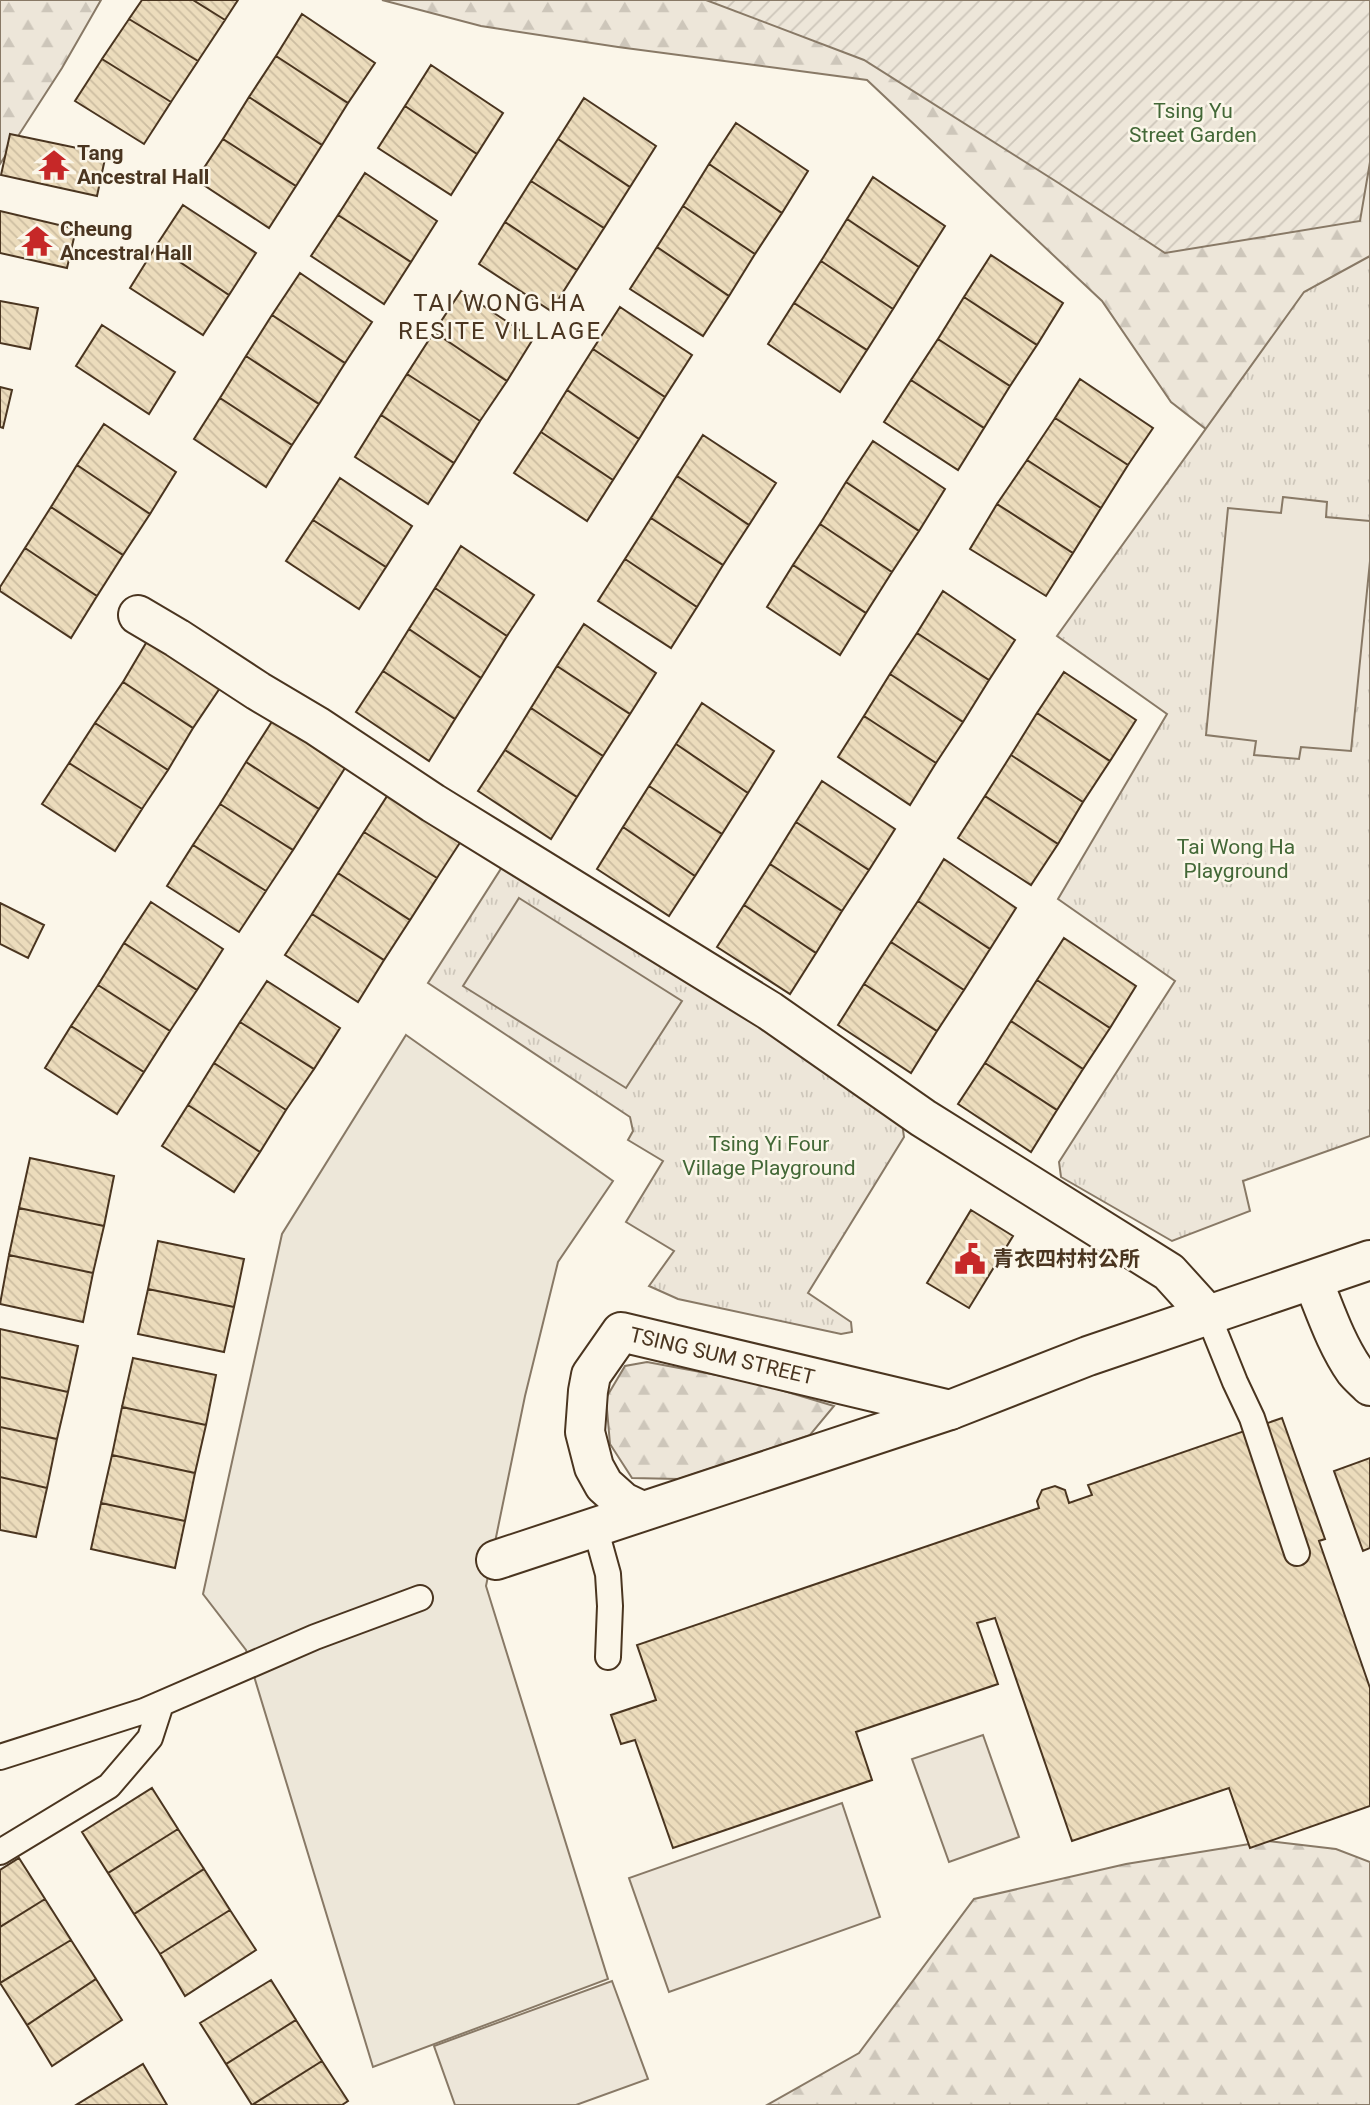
<svg xmlns="http://www.w3.org/2000/svg" width="1370" height="2105" font-family="Roboto,'Noto Sans TC',sans-serif">
	<style>
		.forest { fill: url(#forest-firs); stroke: #887966; stroke-width: 2 }
		.park { fill: url(#park-tufts); stroke: #887966; stroke-width: 2 }
		.garden { fill: url(#garden-furrows); stroke: #887966; stroke-width: 2 }
		.pitch { fill: #ede6d9; stroke: #887966; stroke-width: 2 }
		.parking { fill: #ede7d9; stroke: #887966; stroke-width: 2 }
		.building { fill: url(#building-back-hatch); stroke: #4a3520; stroke-width: 2 }
		.lines { fill: none; stroke-linecap: round; stroke-linejoin: round }
		.lane-casing { stroke: #4a3520; stroke-width: 28 }
		.street-casing { stroke: #4a3520; stroke-width: 42 }
		.lane { stroke: #fbf6e9; stroke-width: 24 }
		.street { stroke: #fbf6e9; stroke-width: 38 }
		.labels { text-anchor: middle; dominant-baseline: central; stroke-width: 5; stroke-linejoin: round; paint-order: stroke }
		.park-label { font-size: 21px; fill: #436837; stroke: #fbf6e9 }
		.poi-label { font-size: 21px; font-weight: bold; fill: #4a3520; stroke: #fbf6e9; text-anchor: start }
		.street-label { font-size: 21px; fill: #4a3520; stroke: #fbf6e9 }
		.quarter-label { font-size: 24px; letter-spacing: 2px; fill: #4a3520; stroke: #fbf6e9 }
	</style>
	<defs>
		<pattern id="forest-firs" width="22" height="20" patternUnits="userSpaceOnUse" patternTransform="scale(1.75)"><rect width="22" height="20" fill="#ede6d9"/><path d="M5 1l3.5 6h-7zM16 11l3.5 6h-7z" fill="#cdc6ba"/></pattern>
		<pattern id="park-tufts" width="24" height="20" patternUnits="userSpaceOnUse" patternTransform="scale(1.75)"><rect width="24" height="20" fill="#ede6d9"/><path d="M3 7l-1-3M5 7V3M7 7l1-3M15 17l-1-3M17 17v-4M19 17l1-3" fill="none" stroke="#cdc6ba"/></pattern>
		<pattern id="garden-furrows" width="10" height="10" patternUnits="userSpaceOnUse" patternTransform="scale(1.75)"><rect width="10" height="10" fill="#ede6d9"/><path d="M-1 1l2-2M0 10L10 0M9 11l2-2" fill="none" stroke="#cdc6ba"/></pattern>
		<pattern id="building-back-hatch" width="6" height="6" patternUnits="userSpaceOnUse" patternTransform="scale(1.75)"><rect width="6" height="6" fill="#ecdcbc"/><path d="M-1 5l2 2M0 0l6 6M5-1l2 2" fill="none" stroke="#ccbda1"/></pattern>
	</defs>
	<rect width="100%" height="100%" fill="#fbf6e9"/>
	<path class="forest" d="M 0,0 L 101,0 L 62,68 L 0,164 Z
		M 382,0 L 1370,0 L 1370,451 L 1296,499 L 1171,402 L 1102,301 L 867,80 L 618,47 L 481,26 Z
		M 647,1362 L 754,1382 L 834,1406 L 810,1435 L 679,1479 L 632,1478 L 610,1444 L 606,1398 L 625,1366 Z
		M 1268,1841 L 1336,1849 L 1370,1862 L 1370,2105 L 767,2105 L 859,2053 L 974,1899 L 1126,1864 Z"/>
	<path class="park" d="M 1370,256 L 1370,1136 L 1243,1181 L 1250,1211 L 1172,1241 L 1061,1177 L 1059,1162 L 1175,981 L 1058,899 L 1167,714 L 1057,636 L 1304,292 Z
		M 504,864 L 901,1115 L 904,1137 L 808,1293 L 851,1322 L 852,1332 L 841,1334 L 678,1299 L 649,1286 L 674,1251 L 626,1222 L 663,1161 L 628,1140 L 633,1131 L 630,1117 L 428,983 Z"/>
	<path class="garden" d="M 706,0 L 1370,0 L 1370,162 L 1360,221 L 1165,253 L 1057,182 L 864,60 Z"/>
	<path class="pitch" d="M 1283,497 L 1327,502 L 1326,517 L 1370,521 L 1370,561 L 1351,751 L 1301,747 L 1299,759 L 1254,755 L 1256,741 L 1206,735 L 1228,508 L 1281,513 Z
		M 519,898 L 682,1001 L 626,1088 L 463,986 Z
		M 983,1735 L 1019,1837 L 949,1862 L 912,1759 Z
		M 842,1803 L 880,1917 L 669,1992 L 629,1878 Z
		M 612,1981 L 648,2079 L 576,2105 L 455,2105 L 434,2046 Z"/>
	<path class="parking" d="M 406,1035 L 613,1181 L 558,1262 L 525,1396 L 486,1586 L 608,1979 L 373,2067 L 246,1650 L 203,1594 L 282,1234 Z"/>
	<path class="building" d="M 142,0 L 193,0 L 225,20 L 198,61 L 129,19 Z
		M 193,0 L 238,0 L 225,20 Z
		M 302,14 L 375,63 L 348,103 L 276,56 Z
		M 129,19 L 198,61 L 171,102 L 102,59 Z
		M 276,56 L 348,103 L 322,145 L 249,97 Z
		M 102,59 L 171,102 L 144,144 L 75,101 Z
		M 431,65 L 503,113 L 477,154 L 405,106 Z
		M 249,97 L 322,145 L 296,186 L 223,139 Z
		M 584,98 L 656,146 L 630,187 L 558,139 Z
		M 405,106 L 477,154 L 451,195 L 378,148 Z
		M 736,123 L 808,171 L 782,213 L 709,164 Z
		M 10,134 L 106,154 L 97,196 L 1,175 Z
		M 223,139 L 296,186 L 269,228 L 196,180 Z
		M 558,139 L 630,187 L 604,228 L 531,181 Z
		M 709,164 L 782,213 L 755,254 L 683,206 Z
		M 365,173 L 437,221 L 411,262 L 338,215 Z
		M 873,177 L 945,226 L 919,267 L 847,219 Z
		M 531,181 L 604,228 L 577,270 L 505,222 Z
		M 183,205 L 256,253 L 229,295 L 156,246 Z
		M 683,206 L 755,254 L 729,296 L 657,247 Z
		M 0,211 L 76,229 L 67,268 L 0,253 Z
		M 338,215 L 411,262 L 384,304 L 311,256 Z
		M 847,219 L 919,267 L 893,309 L 821,261 Z
		M 505,222 L 577,270 L 551,311 L 479,264 Z
		M 156,246 L 229,295 L 203,335 L 130,288 Z
		M 657,247 L 729,296 L 703,336 L 630,289 Z
		M 991,255 L 1063,303 L 1037,345 L 964,297 Z
		M 821,261 L 893,309 L 867,350 L 794,303 Z
		M 300,273 L 372,322 L 345,363 L 272,315 Z
		M 461,291 L 533,339 L 507,381 L 434,332 Z
		M 964,297 L 1037,345 L 1010,386 L 938,339 Z
		M 0,301 L 38,308 L 30,349 L 0,343 Z
		M 794,303 L 867,350 L 840,392 L 768,344 Z
		M 620,307 L 692,355 L 665,397 L 593,349 Z
		M 272,315 L 345,363 L 319,404 L 246,356 Z
		M 102,325 L 175,372 L 149,414 L 76,366 Z
		M 434,332 L 507,381 L 480,421 L 407,374 Z
		M 938,339 L 1010,386 L 984,428 L 911,380 Z
		M 593,349 L 665,397 L 639,439 L 567,390 Z
		M 246,356 L 319,404 L 292,445 L 220,398 Z
		M 407,374 L 480,421 L 454,463 L 381,415 Z
		M 1080,379 L 1153,428 L 1128,465 L 1055,418 Z
		M 911,380 L 984,428 L 958,470 L 884,422 Z
		M 0,387 L 12,390 L 3,428 L 0,427 Z
		M 567,390 L 639,439 L 613,480 L 541,432 Z
		M 220,398 L 292,445 L 266,487 L 194,439 Z
		M 381,415 L 454,463 L 428,504 L 355,457 Z
		M 1055,418 L 1128,465 L 1101,508 L 1027,460 Z
		M 104,424 L 176,472 L 150,514 L 77,465 Z
		M 541,432 L 613,480 L 587,521 L 514,473 Z
		M 703,435 L 776,483 L 749,525 L 677,476 Z
		M 873,441 L 945,489 L 919,531 L 846,482 Z
		M 1027,460 L 1101,508 L 1073,553 L 997,504 Z
		M 77,465 L 150,514 L 123,555 L 51,507 Z
		M 677,476 L 749,525 L 723,565 L 651,518 Z
		M 340,478 L 412,526 L 386,567 L 313,520 Z
		M 846,482 L 919,531 L 892,572 L 820,524 Z
		M 997,504 L 1073,553 L 1046,596 L 970,549 Z
		M 51,507 L 123,555 L 97,596 L 25,548 Z
		M 651,518 L 723,565 L 697,607 L 625,559 Z
		M 313,520 L 386,567 L 359,609 L 286,561 Z
		M 820,524 L 892,572 L 866,613 L 793,565 Z
		M 461,546 L 534,595 L 507,636 L 435,588 Z
		M 25,548 L 97,596 L 71,638 L 0,591 L 0,587 Z
		M 625,559 L 697,607 L 671,648 L 598,601 Z
		M 793,565 L 866,613 L 840,655 L 767,607 Z
		M 435,588 L 507,636 L 481,678 L 409,629 Z
		M 943,591 L 1015,640 L 989,680 L 917,633 Z
		M 584,624 L 656,673 L 630,714 L 557,666 Z
		M 409,629 L 481,678 L 455,719 L 383,671 Z
		M 917,633 L 989,680 L 963,722 L 890,674 Z
		M 149,638 L 222,685 L 193,728 L 123,682 Z
		M 557,666 L 630,714 L 603,756 L 531,708 Z
		M 383,671 L 455,719 L 429,761 L 356,712 Z
		M 1064,672 L 1136,720 L 1110,761 L 1037,713 Z
		M 890,674 L 963,722 L 936,763 L 864,716 Z
		M 123,682 L 193,728 L 168,770 L 95,723 Z
		M 702,703 L 774,751 L 748,793 L 676,744 Z
		M 531,708 L 603,756 L 577,797 L 505,750 Z
		M 1037,713 L 1110,761 L 1083,802 L 1011,755 Z
		M 864,716 L 936,763 L 910,805 L 838,757 Z
		M 273,720 L 345,768 L 319,809 L 246,762 Z
		M 95,723 L 168,770 L 142,809 L 69,763 Z
		M 676,744 L 748,793 L 722,834 L 649,786 Z
		M 505,750 L 577,797 L 551,839 L 478,791 Z
		M 1011,755 L 1083,802 L 1058,844 L 985,796 Z
		M 246,762 L 319,809 L 293,850 L 220,804 Z
		M 69,763 L 142,809 L 115,851 L 42,804 Z
		M 822,781 L 895,829 L 869,870 L 796,822 Z
		M 649,786 L 722,834 L 695,876 L 623,827 Z
		M 391,790 L 463,838 L 437,878 L 364,832 Z
		M 985,796 L 1058,844 L 1031,885 L 958,838 Z
		M 220,804 L 293,850 L 266,891 L 193,845 Z
		M 796,822 L 869,870 L 842,911 L 770,864 Z
		M 623,827 L 695,876 L 669,916 L 597,869 Z
		M 364,832 L 437,878 L 410,920 L 338,873 Z
		M 193,845 L 266,891 L 239,932 L 167,886 Z
		M 944,859 L 1016,908 L 990,949 L 918,901 Z
		M 770,864 L 842,911 L 816,953 L 744,905 Z
		M 338,873 L 410,920 L 384,960 L 312,914 Z
		M 918,901 L 990,949 L 964,990 L 891,942 Z
		M 151,902 L 223,949 L 197,990 L 124,943 Z
		M 0,903 L 44,925 L 28,958 L 0,944 Z
		M 744,905 L 816,953 L 790,994 L 717,947 Z
		M 312,914 L 384,960 L 358,1002 L 285,955 Z
		M 1064,938 L 1136,986 L 1110,1028 L 1037,980 Z
		M 891,942 L 964,990 L 937,1031 L 864,984 Z
		M 124,943 L 197,990 L 170,1031 L 98,985 Z
		M 1037,980 L 1110,1028 L 1083,1069 L 1011,1021 Z
		M 267,981 L 340,1028 L 314,1069 L 240,1022 Z
		M 864,984 L 937,1031 L 911,1073 L 838,1025 Z
		M 98,985 L 170,1031 L 144,1072 L 71,1026 Z
		M 1011,1021 L 1083,1069 L 1057,1110 L 985,1063 Z
		M 240,1022 L 314,1069 L 286,1110 L 214,1063 Z
		M 71,1026 L 144,1072 L 117,1114 L 45,1068 Z
		M 214,1063 L 286,1110 L 260,1152 L 188,1105 Z
		M 985,1063 L 1057,1110 L 1031,1152 L 958,1104 Z
		M 188,1105 L 260,1152 L 234,1192 L 162,1146 Z
		M 30,1158 L 114,1176 L 104,1226 L 19,1208 Z
		M 19,1208 L 104,1226 L 93,1273 L 9,1255 Z
		M 971,1210 L 1013,1236 L 969,1308 L 927,1283 Z
		M 158,1241 L 244,1259 L 234,1307 L 148,1289 Z
		M 9,1255 L 93,1273 L 83,1322 L 0,1304 Z
		M 148,1289 L 234,1307 L 224,1352 L 138,1334 Z
		M 0,1329 L 78,1346 L 68,1392 L 0,1377 Z
		M 133,1358 L 216,1375 L 206,1425 L 122,1407 Z
		M 0,1377 L 68,1392 L 57,1439 L 0,1427 Z
		M 122,1407 L 206,1425 L 195,1473 L 112,1455 Z
		M 1282,1418 L 1325,1539 L 1319,1541 L 1370,1688 L 1370,1806 L 1250,1848 L 1229,1788 L 1072,1841 L 995,1618 L 977,1623 L 998,1684 L 856,1732 L 872,1780 L 673,1848 L 635,1740 L 621,1744 L 611,1715 L 656,1700 L 637,1645 L 1039,1508 L 1037,1501 L 1042,1490 L 1055,1486 L 1065,1490 L 1069,1503 L 1092,1495 L 1088,1485 Z
		M 0,1427 L 57,1439 L 47,1488 L 0,1477 Z
		M 112,1455 L 195,1473 L 185,1521 L 101,1503 Z
		M 1370,1458 L 1370,1548 L 1363,1551 L 1334,1471 Z
		M 0,1477 L 47,1488 L 36,1537 L 0,1530 Z
		M 101,1503 L 185,1521 L 175,1568 L 91,1549 Z
		M 152,1788 L 178,1829 L 108,1873 L 82,1832 Z
		M 178,1829 L 204,1869 L 134,1914 L 108,1873 Z
		M 19,1858 L 45,1899 L 0,1927 L 0,1870 Z
		M 204,1869 L 230,1910 L 160,1954 L 134,1914 Z
		M 45,1899 L 71,1940 L 0,1983 L 0,1927 Z
		M 230,1910 L 256,1950 L 185,1996 L 160,1954 Z
		M 71,1940 L 96,1979 L 27,2025 L 0,1983 Z
		M 96,1979 L 122,2020 L 52,2066 L 27,2025 Z
		M 271,1980 L 296,2020 L 226,2064 L 200,2023 Z
		M 296,2020 L 322,2061 L 252,2105 L 226,2064 Z
		M 322,2061 L 348,2101 L 342,2105 L 252,2105 Z
		M 143,2064 L 167,2105 L 76,2105 Z"/>
	<g class="lines">
		<defs>
			<path id="lane" d="M 1208,1315 L 1235,1382 L 1252,1418 L 1297,1553
				M 595,1527 L 608,1574 L 610,1606 L 608,1657
				M 0,1757 L 144,1711 L 315,1637 L 420,1598
				M 0,1852 L 109,1786 L 150,1738 L 161,1704"/>
			<g id="street">
				<path d="M 138,615 L 177,638 L 258,691 L 317,726 L 433,803 L 770,1011 L 923,1118 L 1169,1272 L 1208,1315"/>
				<path d="M 1313,1281 C 1325,1310 1336,1344 1355,1371 C 1359,1376 1365,1381 1370,1386"/>
				<path id="s1" d="M 642,1511 L 623,1502 L 604,1485 L 594,1467 L 585,1432 L 588,1391 L 591,1375 L 621,1332 L 950,1410"/>
				<path d="M 496,1560 L 950,1410 L 1088,1356 L 1370,1260"/>
			</g>
		</defs>
		<use href="#lane" class="lane-casing"/>
		<use href="#street" class="street-casing"/>
		<use href="#lane" class="lane"/>
		<use href="#street" class="street"/>
	</g>
	<defs>
		<symbol id="temple-bare" viewBox="-9 -9 18 18"><path d="M0-6L5-2H3V0L6.5 2.5H4V6H1.5V3h-3V6H-4V2.5H-6.5L-3 0V-2H-5Z" fill="#c62828" stroke="#fbf6e9" stroke-width="2.5" paint-order="stroke"/></symbol>
		<symbol id="civic-bare" viewBox="-9 -9 18 18"><path d="M-.6-6.5H3V-4.5H.6V-3L4-1V1h2V6H-6V1h2V-1L-.6-3ZM-1.2 2.5V6h2.4V2.5Z" fill="#c62828" stroke="#fbf6e9" stroke-width="2.5" paint-order="stroke"/></symbol>
	</defs>
	<g fill-rule="evenodd">
		<use href="#temple-bare" x="32" y="143" width="44" height="44"/>
		<use href="#temple-bare" x="15" y="219" width="44" height="44"/>
		<use href="#civic-bare" x="948" y="1237" width="44" height="44"/>
	</g>
	<g class="labels">
		<g class="park-label">
			<text x="1193" y="111">Tsing Yu<tspan x="1193" dy="24">Street Garden</tspan></text>
			<text x="1236" y="847">Tai Wong Ha<tspan x="1236" dy="24">Playground</tspan></text>
			<text x="769" y="1144">Tsing Yi Four<tspan x="769" dy="24">Village Playground</tspan></text>
		</g>
		<g class="poi-label">
			<text x="77" y="153">Tang<tspan x="77" dy="24">Ancestral Hall</tspan></text>
			<text x="60" y="229">Cheung<tspan x="60" dy="24">Ancestral Hall</tspan></text>
			<text x="993" y="1259">青衣四村村公所</text>
		</g>
		<g class="street-label">
			<text stroke="none"><textPath href="#s1" startOffset="317">TSING SUM STREET</textPath></text>
		</g>
		<g class="quarter-label">
			<text x="500" y="303">TAI WONG HA<tspan x="500" dy="28">RESITE VILLAGE</tspan></text>
		</g>
	</g>
</svg>
